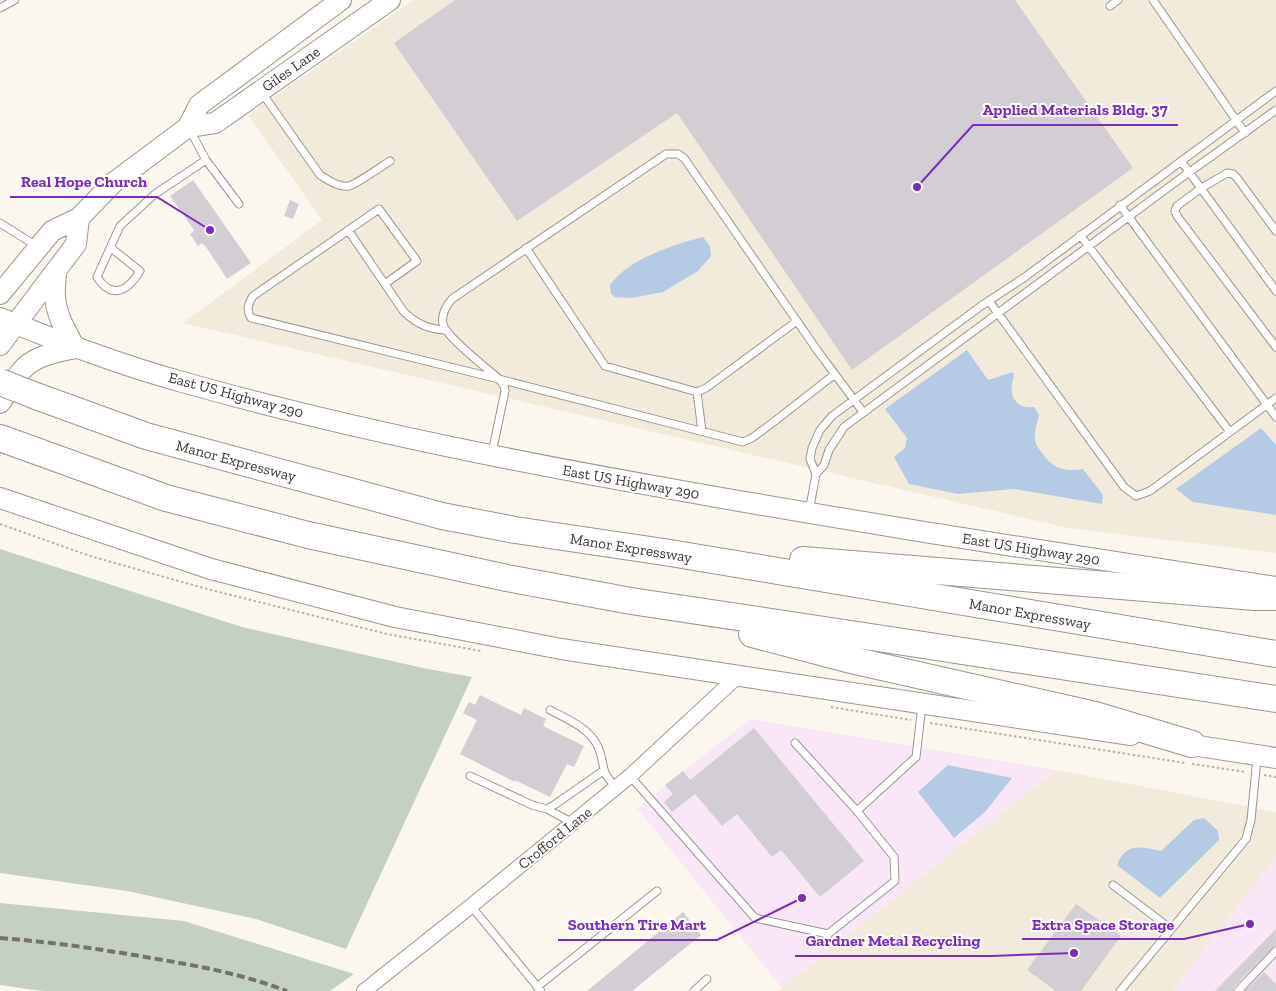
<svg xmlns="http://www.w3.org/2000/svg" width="1276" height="991" font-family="'Zilla Slab',serif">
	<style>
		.commercial { fill: #f9e7f8 }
		.built { fill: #f2ebdb }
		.green { fill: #c4d1c2 }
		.water { fill: #b5cae4 }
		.building { fill: #d3cdd4 }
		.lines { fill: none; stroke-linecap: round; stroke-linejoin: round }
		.lane-casing { stroke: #9a968e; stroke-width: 9 }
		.street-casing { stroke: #9a968e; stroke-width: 16 }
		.secondary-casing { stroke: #9a968e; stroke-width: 22 }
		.highway-casing { stroke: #9a968e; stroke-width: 28 }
		.path { stroke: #b5b2ab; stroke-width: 2; stroke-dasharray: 2.5 2.5; stroke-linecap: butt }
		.lane { stroke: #fff; stroke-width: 7 }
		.street { stroke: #fff; stroke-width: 14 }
		.secondary { stroke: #fff; stroke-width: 20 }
		.highway { stroke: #fff; stroke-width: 26 }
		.rail { stroke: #75726d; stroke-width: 4; stroke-dasharray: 8 4; stroke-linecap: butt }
		.highway-bridge-casing { stroke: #9a968e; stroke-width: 28; stroke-linecap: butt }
		.highway-bridge { stroke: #fff; stroke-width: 26 }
		.labels { text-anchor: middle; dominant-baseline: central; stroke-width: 4; stroke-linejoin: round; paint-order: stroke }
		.street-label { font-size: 15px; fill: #3a3835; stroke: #fff }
		.leader { fill: none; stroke: #7b2cbf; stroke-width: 2 }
		.callout-dot { fill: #7b2cbf; stroke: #fff; stroke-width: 2 }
		.callout-label { font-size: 16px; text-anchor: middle; font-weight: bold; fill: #7b2cbf; stroke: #fff; stroke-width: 4; stroke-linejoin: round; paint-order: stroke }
	</style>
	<rect width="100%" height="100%" fill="#fbf7ee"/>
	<path class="commercial" d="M 750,719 L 1056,770 L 782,988 L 637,808 Z
		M 1276,856 L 1276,991 L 1172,991 Z"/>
	<path class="built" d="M 414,0 L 1276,0 L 1276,553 L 1068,528 L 183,323 L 322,220 L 248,115 Z
		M 1056,770 L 1276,812 L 1276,856 L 1172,991 L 778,991 Z"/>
	<path class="green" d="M 0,549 L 242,627 L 423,668 L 472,677 L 346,949 L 256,919 L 127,891 L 0,873 Z
		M 0,903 L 184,921 L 354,974 L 330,991 L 43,991 L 0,985 Z"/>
	<path class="water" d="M 703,237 L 710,246 L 711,256 L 698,271 L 663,292 L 631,298 L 615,297 L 611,294 L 610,285 C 628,259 673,245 703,237 Z
		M 967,350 L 988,380 L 1013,372 L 1014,376 C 1008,392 1013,409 1034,407 L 1039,415 C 1037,423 1034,431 1035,439 C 1035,444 1039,449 1042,453 C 1053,469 1064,472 1083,469 L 1103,495 L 1102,504 L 1014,489 L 958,494 L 909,484 L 894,457 L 905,448 L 907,438 L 885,409 Z
		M 1261,428 L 1276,445 L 1276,515 L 1193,502 L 1176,489 Z
		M 948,765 L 1012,778 L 985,812 L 954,838 L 918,792 Z
		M 1204,818 L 1218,831 L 1219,840 L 1160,898 L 1117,865 C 1126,842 1141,847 1161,851 L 1194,820 Z"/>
	<path class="building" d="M 455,0 L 1015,0 L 1133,168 L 852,370 L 677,113 L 517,221 L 394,43 Z
		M 193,180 L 251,263 L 227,279 L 206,247 L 202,243 L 198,246 L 190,234 L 194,231 L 192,227 L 170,196 Z
		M 290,200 L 299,204 L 293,219 L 284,216 Z
		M 480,695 L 521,715 L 524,708 L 546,719 L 543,726 L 584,746 L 574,767 L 567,764 L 550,797 L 515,780 L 515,782 L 460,754 L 477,720 L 463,713 L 469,702 L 475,705 Z
		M 754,728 L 864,861 L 820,897 L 781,850 L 772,857 L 737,814 L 722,826 L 695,794 L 672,812 L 664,802 L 673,794 L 665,785 L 683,771 L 690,780 Z
		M 1076,904 L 1121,936 L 1081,991 L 1056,991 L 1027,970 Z
		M 683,912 L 701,935 L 632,991 L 587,991 Z
		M 1276,929 L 1276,945 L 1234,987 L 1233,991 L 1215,991 Z
		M 1264,972 L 1276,984 L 1276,991 L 1245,991 Z"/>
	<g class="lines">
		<defs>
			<path id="lane" d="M 1153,0 L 1245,133
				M 1110,6 L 1118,0
				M 0,8 L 15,0
				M 262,93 L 320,175 C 328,180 339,188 349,186 C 357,184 382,166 390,161
				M 190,130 L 206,160 L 239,204
				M 1181,161 L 1276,291
				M 1120,205 L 1276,417
				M 0,223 L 38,247
				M 348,230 L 404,312 C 417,324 428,329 445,330
				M 1276,231 L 1237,178 L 1233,174 L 1227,173 L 1200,189 L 1177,206 L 1175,211 L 1177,216 L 1276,347
				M 1080,235 L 1230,432
				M 111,248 L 140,271 C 128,291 112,300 97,277 L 120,226 L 155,194 L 206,160
				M 526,248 L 605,366 L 697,392 L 706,388 L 797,321
				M 386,283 L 417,261 L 379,209 L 253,296 C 248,304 246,310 251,318 L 499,379 L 743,442 L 752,438 L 771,424 L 835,374
				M 989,301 L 1124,487 L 1136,496 L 1150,491 L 1276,398
				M 697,392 L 702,431
				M 492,453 L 505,391 L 504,386 L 499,379 C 488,369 445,336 443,324 C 441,315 446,306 452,299 L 666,154 L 678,154 L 684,158 L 817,350 L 863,412
				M 816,474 L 824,465 L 829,450 L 844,427 L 1177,181 L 1276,110
				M 809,512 L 816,474 L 810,459 L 812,448 L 820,430 L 832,416 L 981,306 L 1025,277 L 1276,91
				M 550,710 C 569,720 594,730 600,752 C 606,772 600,770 616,787
				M 795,743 L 857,811
				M 470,776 L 532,805 L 547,809 L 554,805 L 603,771
				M 630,776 L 755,918 L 828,934 L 895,881 L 894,857 L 857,811 L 916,757 L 922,705
				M 547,809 L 573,823
				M 1113,885 L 1171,929
				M 471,906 L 541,991
				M 537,987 L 657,891
				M 694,991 L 707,979
				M 1120,991 L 1246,839 L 1251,820 L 1257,758
				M 1238,991 L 1276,951"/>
			<path id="street" d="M 364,991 L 471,906 L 630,776 L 738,676"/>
			<path id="secondary" d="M 188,127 L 199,105 L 341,0
				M 56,272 C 56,280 54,288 55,296 C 56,315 66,331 75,348
				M 0,294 L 52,231 L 79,218 L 113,183 L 188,127 L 215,123 L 390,0
				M 0,318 C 61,342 123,366 186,383 C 342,427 501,459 660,487 C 865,524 1071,555 1276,587
				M 0,345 L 76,244 L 79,218
				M 0,403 C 8,391 15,377 25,367 C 38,355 58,352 75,348
				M 0,498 L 211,569 L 395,617 L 561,649 L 1131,735
				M 1179,743 L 1276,758"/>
			<path id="highway" d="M 36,396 L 146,436 L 442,516 L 515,530 L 664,552 L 1276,654
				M 0,438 L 166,498 L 308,535 L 507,578 L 631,601 L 884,639 L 1276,699
				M 803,560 L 1255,597 L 1276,597
				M 752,634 L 847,659 L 1095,715 L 1192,744"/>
		</defs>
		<use href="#lane" class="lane-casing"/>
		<use href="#street" class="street-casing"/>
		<use href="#secondary" class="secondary-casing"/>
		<use href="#highway" class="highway-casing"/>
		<path class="path" d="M 0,524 L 90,556 L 207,589 L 387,634 L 481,651
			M 831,707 L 911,720
			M 930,723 L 1185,763
			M 1192,764 L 1246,772
			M 1264,775 L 1276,777"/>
		<use href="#lane" class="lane"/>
		<use href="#street" class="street"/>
		<use href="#secondary" class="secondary"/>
		<use href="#highway" class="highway"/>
		<path class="rail" d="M 0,938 C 51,942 101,949 151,958 C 199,966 242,974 287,991"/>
		<defs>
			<path id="highway-bridge" d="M 0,382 L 36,396"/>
		</defs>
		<use href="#highway-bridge" class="highway-bridge-casing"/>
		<use href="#highway-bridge" class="highway-bridge"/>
	</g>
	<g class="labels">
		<g class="street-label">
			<text transform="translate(291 69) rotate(-35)">Giles Lane</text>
			<text transform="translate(236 395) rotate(15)">East US Highway 290</text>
			<text transform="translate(236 461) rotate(15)">Manor Expressway</text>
			<text transform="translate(631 482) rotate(10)">East US Highway 290</text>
			<text transform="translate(631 548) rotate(9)">Manor Expressway</text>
			<text transform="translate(1031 549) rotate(9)">East US Highway 290</text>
			<text transform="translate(1030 614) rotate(10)">Manor Expressway</text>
			<text transform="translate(555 838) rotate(-39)">Crofford Lane</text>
		</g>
	</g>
	<path class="leader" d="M917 187L973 125H1178M210 230L157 197H10M1250 924L1184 939H1022M802 898L717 940H558M1074 953L991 956H795"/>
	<g class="callout-dot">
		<circle cx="917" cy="187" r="5"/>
		<circle cx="210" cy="230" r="5"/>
		<circle cx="1250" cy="924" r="5"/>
		<circle cx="802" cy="898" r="5"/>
		<circle cx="1074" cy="953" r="5"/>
	</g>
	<g class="callout-label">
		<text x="1075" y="115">Applied Materials Bldg. 37</text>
		<text x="84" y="187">Real Hope Church</text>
		<text x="1103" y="930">Extra Space Storage</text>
		<text x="637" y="930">Southern Tire Mart</text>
		<text x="893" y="946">Gardner Metal Recycling</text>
	</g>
</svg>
